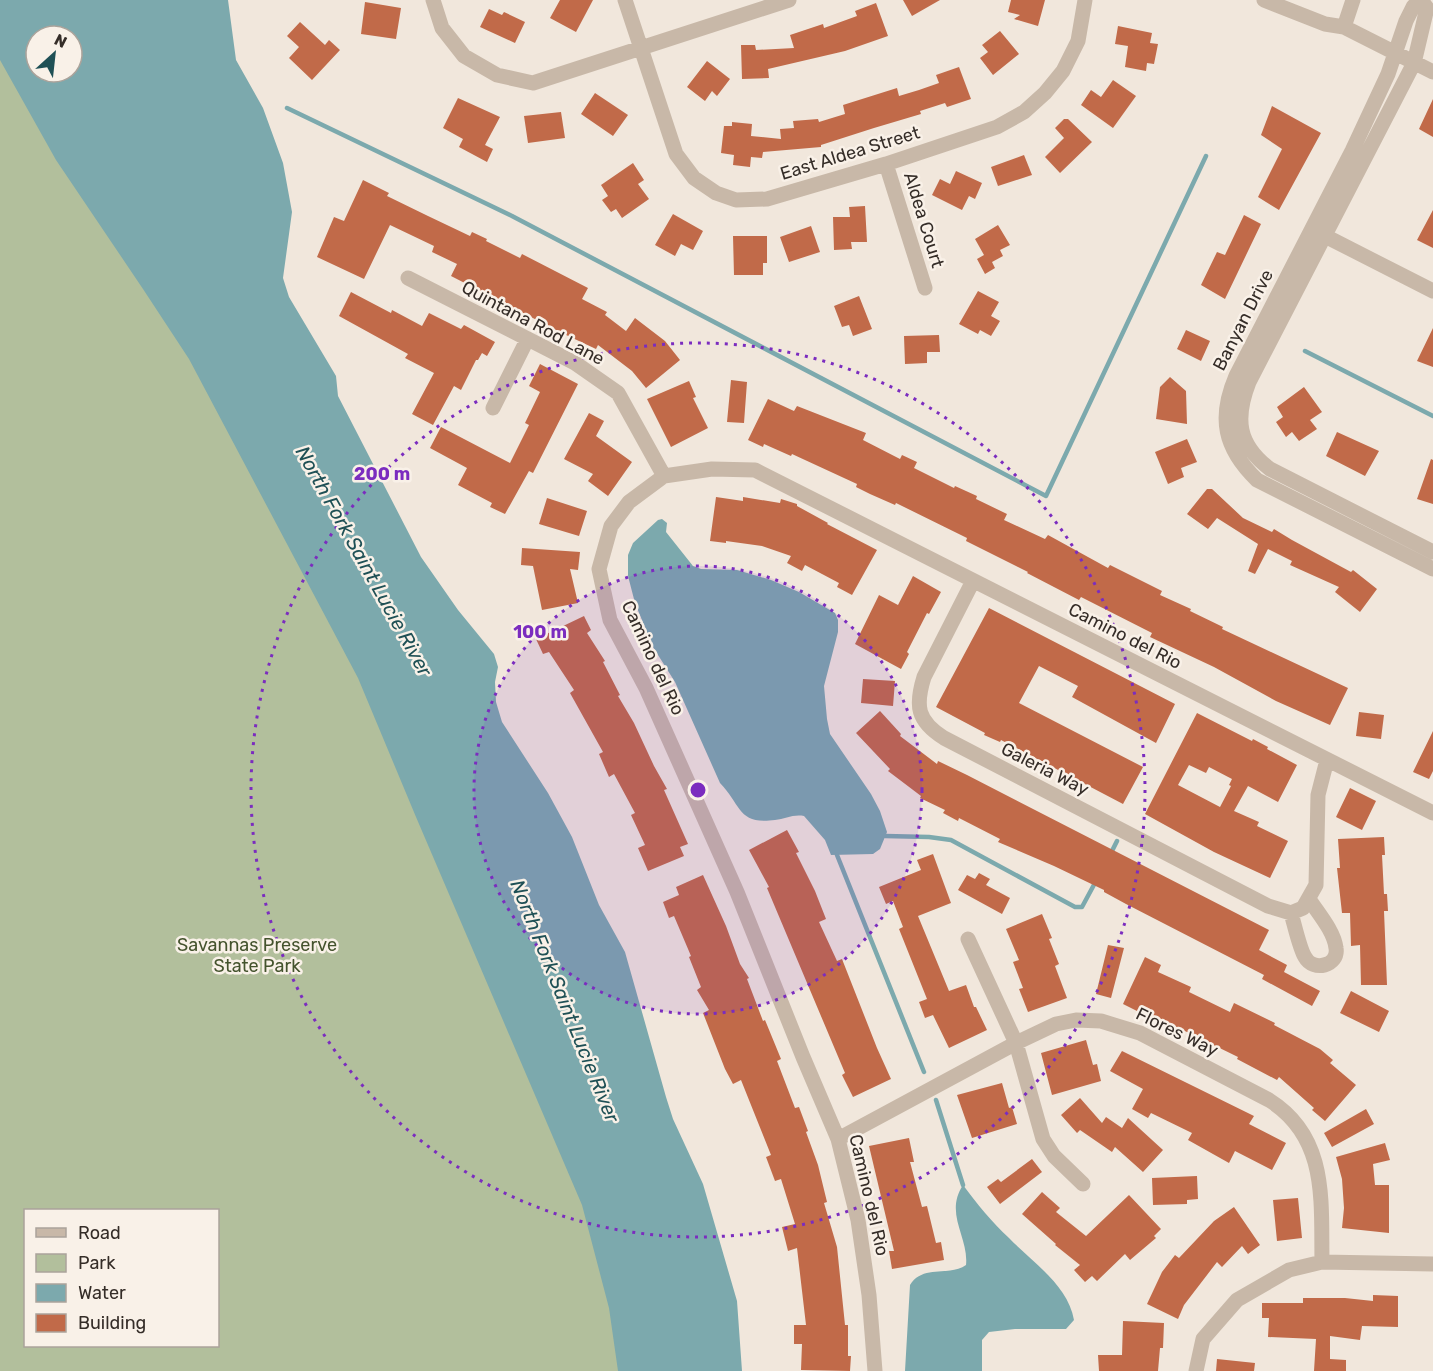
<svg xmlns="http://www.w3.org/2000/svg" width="1433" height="1371" font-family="Rubik,sans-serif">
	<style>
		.green { fill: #b2bf9c; fill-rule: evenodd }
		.water { fill: #7ca9ad; fill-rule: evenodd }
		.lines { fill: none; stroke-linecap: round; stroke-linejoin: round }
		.stream { stroke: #7ca9ad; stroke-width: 4.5 }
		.building { fill: #c16a49; fill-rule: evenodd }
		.minor { stroke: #c8b8a8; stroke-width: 15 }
		.ring { fill: none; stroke: #7b2cbf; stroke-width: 3; stroke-dasharray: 3 6 }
		.labels { text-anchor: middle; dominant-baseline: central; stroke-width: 5; stroke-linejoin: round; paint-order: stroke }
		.street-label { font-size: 18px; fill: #352d28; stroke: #f9f1e8 }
		.park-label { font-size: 18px; fill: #44532d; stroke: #f9f1e8 }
		.water-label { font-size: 20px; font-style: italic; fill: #1f5055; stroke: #f9f1e8 }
		.centre { fill: #7b2cbf; stroke: #f9f1e8; stroke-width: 3 }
		.ring-label { font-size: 18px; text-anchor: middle; font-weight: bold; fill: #7b2cbf; stroke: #f9f1e8; stroke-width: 5; stroke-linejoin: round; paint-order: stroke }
	</style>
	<rect width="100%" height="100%" fill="#f1e7dc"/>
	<path class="green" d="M 0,0 L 72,36 L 36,36 L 36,72 L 72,72 L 691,1371 L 0,1371 ZM 26,1210 L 218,1210 L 218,1346 L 26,1346 Z"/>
	<path class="water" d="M 0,0 L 228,0 L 236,60 L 263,108 L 283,163 L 292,212 L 283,278 L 289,297 L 336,376 L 338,396 L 421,557 L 458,610 L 494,654 L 498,667 L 495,682 L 496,702 L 502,722 L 548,793 L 572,837 L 599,905 L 625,952 L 666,1097 L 673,1119 L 703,1184 L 737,1301 L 742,1371 L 618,1371 L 609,1308 L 582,1205 L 416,817 L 358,678 L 189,359 L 143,289 L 56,160 L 0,60 ZM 36,36 L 72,36 L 72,72 L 36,72 Z
		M 662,519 L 667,523 L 666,532 L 693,566 L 701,569 L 737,570 L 771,580 L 799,592 L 835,613 L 838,620 L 838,632 L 824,686 L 827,719 L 830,734 L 871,794 L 880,811 L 887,832 L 880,849 L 873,854 L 831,855 L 825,840 L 804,816 C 793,814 785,819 775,820 C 738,825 742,806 720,783 L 675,682 L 653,647 L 635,603 L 628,576 L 628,555 L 633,543 L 658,520 Z
		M 963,1185 C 977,1204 992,1222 1009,1238 C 1032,1262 1068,1285 1074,1320 L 1066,1329 L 1015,1329 L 989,1332 L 982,1340 L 982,1371 L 905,1371 L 910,1285 C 923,1264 949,1277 966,1265 C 969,1237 944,1214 963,1185 Z"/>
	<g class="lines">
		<path class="stream" d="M 287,108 L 512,216 L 1046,496 L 1206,156
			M 1305,351 L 1433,416
			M 885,836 L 929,837 L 951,840 L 1075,907 L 1082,907 L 1096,881
			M 837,855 L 924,1072
			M 1110,855 L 1117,841
			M 936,1100 L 963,1185"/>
	</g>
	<path class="building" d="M 560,0 L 593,0 L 576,32 L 550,18 Z
		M 903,0 L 940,0 L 912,16 Z
		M 1011,0 L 1045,0 L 1038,26 L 1014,19 L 1020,15 L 1008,12 Z
		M 365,2 L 401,8 L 396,39 L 361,34 Z
		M 876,3 L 888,36 L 845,51 L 768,69 L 769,78 L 742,79 L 741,45 L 755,45 L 756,50 L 794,48 L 790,35 L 823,24 L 824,28 L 857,16 L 855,11 Z
		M 489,9 L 502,15 L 504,12 L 525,22 L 515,43 L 480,27 Z
		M 300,22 L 325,45 L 329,40 L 340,50 L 312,80 L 289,58 L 299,47 L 287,36 Z
		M 1118,26 L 1152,33 L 1150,43 L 1158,44 L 1154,64 L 1147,63 L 1146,71 L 1125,67 L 1128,46 L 1115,44 Z
		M 1000,31 L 1019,54 L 993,75 L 980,58 L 988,52 L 982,45 Z
		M 707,61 L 730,79 L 717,96 L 712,91 L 705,101 L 687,87 Z
		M 959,67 L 971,99 L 947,107 L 945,103 L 920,111 L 921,114 L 874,128 L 821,145 L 821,147 L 763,152 L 762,158 L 751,157 L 750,167 L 733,165 L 734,155 L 721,153 L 724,126 L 732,126 L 732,122 L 752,124 L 751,136 L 781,139 L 780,129 L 794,128 L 793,121 L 818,119 L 819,122 L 845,114 L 843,105 L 897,88 L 899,96 L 919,90 L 939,83 L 936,75 Z
		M 1113,80 L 1136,96 L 1113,128 L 1081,105 L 1091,90 L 1101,97 Z
		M 595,93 L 628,115 L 613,136 L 581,114 Z
		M 458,98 L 500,117 L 485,145 L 493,149 L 487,162 L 459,147 L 463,139 L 443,128 Z
		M 1433,99 L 1433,137 L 1419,129 Z
		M 1272,106 L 1321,133 L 1279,210 L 1258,197 L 1282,149 L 1261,135 Z
		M 561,112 L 565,138 L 528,143 L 524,116 Z
		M 1064,119 L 1068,119 L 1092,142 L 1060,173 L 1045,157 L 1064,138 L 1055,128 Z
		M 1024,155 L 1032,175 L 998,186 L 991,167 Z
		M 633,163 L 644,180 L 638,184 L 649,199 L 622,218 L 616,209 L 611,212 L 602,200 L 608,196 L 601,185 Z
		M 956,171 L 982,183 L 975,199 L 969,196 L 962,210 L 932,195 L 940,179 L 950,184 Z
		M 363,180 L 389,193 L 387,196 L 428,216 L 470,236 L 472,232 L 487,239 L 486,241 L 520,258 L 522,254 L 588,288 L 582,299 L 607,312 L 605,315 L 626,331 L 635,318 L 665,341 L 680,360 L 646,388 L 632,371 L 598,345 L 596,349 L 564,334 L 451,276 L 457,264 L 432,252 L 434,246 L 390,225 L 364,279 L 317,257 L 334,217 L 344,221 Z
		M 865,206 L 867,242 L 851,242 L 852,249 L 834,250 L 833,217 L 850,217 L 849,207 Z
		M 1433,210 L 1433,248 L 1417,240 Z
		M 673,214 L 703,231 L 693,250 L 681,244 L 675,256 L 655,245 Z
		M 1244,215 L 1261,224 L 1225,299 L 1201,285 L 1217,252 L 1225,255 Z
		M 998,225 L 1010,245 L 1000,250 L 1003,256 L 992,262 L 995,268 L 985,274 L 977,259 L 984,255 L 975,239 Z
		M 811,226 L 820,252 L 789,262 L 780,237 Z
		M 733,236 L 767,236 L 767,263 L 763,263 L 763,275 L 734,275 Z
		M 978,291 L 999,302 L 991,316 L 1000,321 L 991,336 L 980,330 L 978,334 L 959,324 Z
		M 351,292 L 391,313 L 392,310 L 422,326 L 429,313 L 461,329 L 464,325 L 495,342 L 487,356 L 482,353 L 478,360 L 476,360 L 461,390 L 454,386 L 433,425 L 412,414 L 434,373 L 405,358 L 408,354 L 339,316 Z
		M 859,296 L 872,329 L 853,336 L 849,325 L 842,327 L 834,306 Z
		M 1433,328 L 1433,367 L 1417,361 Z
		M 1186,330 L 1210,341 L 1201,361 L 1177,349 Z
		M 939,335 L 940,352 L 927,352 L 927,363 L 905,364 L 904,336 Z
		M 540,364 L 578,384 L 533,473 L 529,471 L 505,514 L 490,507 L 492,503 L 458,485 L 467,468 L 430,448 L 441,427 L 510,463 L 529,425 L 525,423 L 540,392 L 529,386 Z
		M 1170,377 L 1186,391 L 1187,424 L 1156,419 L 1160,387 Z
		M 731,380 L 747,382 L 744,423 L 727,422 Z
		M 689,381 L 696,397 L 693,398 L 708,428 L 671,447 L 647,399 Z
		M 1304,387 L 1322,412 L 1310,420 L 1317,429 L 1299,441 L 1292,432 L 1286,437 L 1276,422 L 1283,417 L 1277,407 Z
		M 768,399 L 794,411 L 797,406 L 866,433 L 863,440 L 900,459 L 902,455 L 917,462 L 914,468 L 954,488 L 955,486 L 977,496 L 976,499 L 1007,514 L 1004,520 L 1045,539 L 1048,535 L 1108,568 L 1110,565 L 1162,591 L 1160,595 L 1191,609 L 1190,611 L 1223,627 L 1222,629 L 1348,688 L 1330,725 L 1276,701 L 1214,667 L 1150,637 L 1152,633 L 1081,597 L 1079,600 L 1027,573 L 1028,572 L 966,541 L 967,538 L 896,503 L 895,505 L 870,494 L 856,487 L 857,484 L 792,454 L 791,456 L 764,444 L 763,447 L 748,440 Z
		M 589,413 L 604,421 L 596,436 L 632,462 L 608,496 L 588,481 L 593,474 L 564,459 Z
		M 1337,432 L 1379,451 L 1365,476 L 1326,456 Z
		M 1187,439 L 1197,462 L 1181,468 L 1184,477 L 1168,484 L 1155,452 Z
		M 1431,459 L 1433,460 L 1433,504 L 1417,499 Z
		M 1207,489 L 1212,489 L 1243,518 L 1272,532 L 1274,529 L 1292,540 L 1351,572 L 1353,570 L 1377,589 L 1360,612 L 1335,592 L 1339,587 L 1290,565 L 1292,561 L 1268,549 L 1255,574 L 1248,571 L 1258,544 L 1217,518 L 1208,529 L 1187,514 Z
		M 716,497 L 743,501 L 743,497 L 780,503 L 781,499 L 797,504 L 797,506 L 828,523 L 827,524 L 877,550 L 852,595 L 837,587 L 839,583 L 805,565 L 802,571 L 787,563 L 791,556 L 762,546 L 726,541 L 726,543 L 710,541 Z
		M 547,498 L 587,511 L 579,536 L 539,524 Z
		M 522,548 L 580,552 L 578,570 L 570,569 L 578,603 L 542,610 L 533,566 L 521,565 Z
		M 913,576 L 941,592 L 929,614 L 927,613 L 907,652 L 909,654 L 901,669 L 855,644 L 879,595 L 898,605 Z
		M 989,608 L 1175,704 L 1156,743 L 1072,697 L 1078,686 L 1039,666 L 1019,703 L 1143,767 L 1123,804 L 1001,740 L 1000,742 L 984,735 L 985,733 L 936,707 Z
		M 584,616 L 591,630 L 587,633 L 605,661 L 603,662 L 620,695 L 618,696 L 634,723 L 654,766 L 667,789 L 664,790 L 688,844 L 680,847 L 684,856 L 648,871 L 638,848 L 645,845 L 631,815 L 635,813 L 614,774 L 609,777 L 599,754 L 603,752 L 570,693 L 574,690 L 549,652 L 543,654 L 536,639 Z
		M 863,679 L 895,681 L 893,706 L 861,703 Z
		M 880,711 L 901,734 L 900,736 L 937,764 L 938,761 L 967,775 L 1269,930 L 1259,950 L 1287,965 L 1284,972 L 1320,991 L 1312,1006 L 1262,979 L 1264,975 L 1126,904 L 1104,892 L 1104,890 L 1054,866 L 998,842 L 1000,839 L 959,818 L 958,821 L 943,813 L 945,810 L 920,798 L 921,796 L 888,771 L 890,769 L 856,733 Z
		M 1359,712 L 1384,715 L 1381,739 L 1356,736 Z
		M 1197,713 L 1252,741 L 1253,739 L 1268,747 L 1267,749 L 1297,765 L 1278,802 L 1248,786 L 1234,811 L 1259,822 L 1257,826 L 1288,841 L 1270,878 L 1214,852 L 1145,814 ZM 1189,765 L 1206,773 L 1209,767 L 1232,779 L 1229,785 L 1231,786 L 1220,807 L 1178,785 Z
		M 1433,731 L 1433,771 L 1429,779 L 1413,772 Z
		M 1350,788 L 1376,801 L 1362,830 L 1336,817 Z
		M 787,830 L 799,852 L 796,853 L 815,891 L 826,919 L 819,922 L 837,961 L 842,959 L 877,1048 L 891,1079 L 853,1097 L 842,1075 L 845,1073 L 767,888 L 769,887 L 749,850 Z
		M 1384,837 L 1385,855 L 1382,855 L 1384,894 L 1387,894 L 1388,911 L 1384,911 L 1387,985 L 1361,985 L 1360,945 L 1351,946 L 1350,913 L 1342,913 L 1337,868 L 1340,868 L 1338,839 Z
		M 933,854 L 951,903 L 918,916 L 949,991 L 966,985 L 974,1007 L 976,1007 L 987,1030 L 949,1048 L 933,1015 L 925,1018 L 919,1002 L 927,999 L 899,929 L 903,927 L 893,901 L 886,904 L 879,887 L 921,870 L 917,860 Z
		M 979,873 L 990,879 L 986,885 L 1010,898 L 1002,914 L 958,890 L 967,875 L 975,879 Z
		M 703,875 L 726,926 L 740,964 L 749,978 L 747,979 L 763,1021 L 765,1020 L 781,1059 L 777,1061 L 795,1108 L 799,1107 L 808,1131 L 806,1132 L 818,1165 L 827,1202 L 824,1203 L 837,1247 L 845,1325 L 848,1325 L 848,1356 L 851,1356 L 850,1371 L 801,1370 L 802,1344 L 794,1344 L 794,1325 L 806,1325 L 797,1248 L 788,1251 L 782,1227 L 795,1224 L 781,1179 L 775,1181 L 766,1157 L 771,1155 L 741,1080 L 733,1084 L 725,1069 L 703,1013 L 709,1010 L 697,990 L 701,987 L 689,957 L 691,956 L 674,916 L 669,918 L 663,902 L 679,895 L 676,887 Z
		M 1042,914 L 1052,938 L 1049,939 L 1059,964 L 1055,966 L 1067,998 L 1028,1012 L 1019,989 L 1023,988 L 1013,962 L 1019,960 L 1006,929 Z
		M 1108,945 L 1124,948 L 1111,998 L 1096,994 Z
		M 1145,957 L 1161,965 L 1158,972 L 1191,987 L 1189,992 L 1230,1012 L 1234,1003 L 1275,1023 L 1274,1025 L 1320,1049 L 1333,1060 L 1330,1063 L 1356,1085 L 1325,1121 L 1312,1110 L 1314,1108 L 1279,1077 L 1277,1080 L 1237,1059 L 1238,1057 L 1140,1009 L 1139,1012 L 1123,1004 Z
		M 1351,991 L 1389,1011 L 1379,1032 L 1340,1013 Z
		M 1086,1040 L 1093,1065 L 1097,1064 L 1101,1081 L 1052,1095 L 1041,1053 Z
		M 1122,1051 L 1254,1116 L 1249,1124 L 1286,1143 L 1272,1170 L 1235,1151 L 1229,1163 L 1188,1140 L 1192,1133 L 1151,1113 L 1148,1118 L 1132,1109 L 1143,1089 L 1110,1071 Z
		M 1002,1083 L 1009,1108 L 1012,1107 L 1017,1124 L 972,1138 L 957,1095 Z
		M 1080,1098 L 1102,1123 L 1106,1117 L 1122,1128 L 1128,1118 L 1163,1150 L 1143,1172 L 1115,1147 L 1112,1152 L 1080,1130 L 1077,1133 L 1061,1115 Z
		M 1366,1109 L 1374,1124 L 1332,1147 L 1324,1133 Z
		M 909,1138 L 914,1162 L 910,1162 L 922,1207 L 927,1206 L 936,1243 L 941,1242 L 944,1260 L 892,1269 L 889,1251 L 894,1251 L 869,1146 Z
		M 1385,1143 L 1390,1160 L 1373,1164 L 1375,1185 L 1389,1185 L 1389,1233 L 1342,1228 L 1344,1208 L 1342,1179 L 1336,1157 Z
		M 1032,1159 L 1042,1172 L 1000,1204 L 987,1187 L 998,1179 L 1001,1182 Z
		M 1197,1176 L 1198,1199 L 1187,1200 L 1187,1204 L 1153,1205 L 1152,1178 Z
		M 1042,1192 L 1060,1208 L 1056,1212 L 1086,1236 L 1129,1195 L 1161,1229 L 1154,1236 L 1156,1238 L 1130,1260 L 1125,1254 L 1097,1281 L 1092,1276 L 1085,1282 L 1074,1270 L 1080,1265 L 1055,1245 L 1056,1244 L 1022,1214 Z
		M 1298,1198 L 1302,1238 L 1277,1241 L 1273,1200 Z
		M 1234,1207 L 1260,1245 L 1248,1254 L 1242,1246 L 1222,1267 L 1217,1262 L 1184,1305 L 1178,1319 L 1147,1304 L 1162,1272 L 1175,1255 L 1179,1258 L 1214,1221 Z
		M 1373,1295 L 1398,1296 L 1398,1327 L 1362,1326 L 1360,1340 L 1330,1336 L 1330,1359 L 1346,1360 L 1346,1371 L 1314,1371 L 1316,1339 L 1268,1337 L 1269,1318 L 1262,1318 L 1262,1303 L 1303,1303 L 1303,1298 L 1345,1298 L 1373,1301 Z
		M 1123,1321 L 1164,1323 L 1163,1348 L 1160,1348 L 1158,1371 L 1099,1371 L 1098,1355 L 1122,1355 Z
		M 1217,1359 L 1255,1363 L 1254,1371 L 1216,1371 Z"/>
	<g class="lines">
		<path class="minor" d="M 433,0 L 442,28 L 464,56 L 497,75 L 533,83 L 789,0
			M 625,0 L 676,154 L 694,178 L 716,193 L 736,200 L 767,199 L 886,164 L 997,127 L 1024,112 L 1045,93 L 1063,71 L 1078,41 L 1085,0
			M 1264,0 L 1325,24 L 1344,27 L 1433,72
			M 1419,0 L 1413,7 L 1406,21 L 1388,74 L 1352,151 L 1236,376 C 1218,418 1224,448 1257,480 L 1433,569
			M 1421,0 L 1427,8 L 1414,63 L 1249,382 C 1235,418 1237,444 1270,469 L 1433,552
			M 1344,27 L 1353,0
			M 886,164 L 925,288
			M 1325,236 L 1433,291
			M 408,278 L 575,363 L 618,393 L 664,476
			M 493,408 L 527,340
			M 973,581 L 924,677 C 915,706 917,721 944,738 L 1268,906 L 1291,913 L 1303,908 L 1316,885 L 1318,795 L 1327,760
			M 1291,913 C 1294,923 1300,950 1305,957 C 1313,972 1339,966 1336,948 C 1334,931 1318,913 1309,899
			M 968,939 L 1016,1043 L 1043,1139 L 1054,1156 L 1083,1184
			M 838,1139 L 1016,1043 L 1056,1024 L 1076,1020 L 1101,1021 L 1140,1033 L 1269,1100 C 1328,1137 1321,1200 1322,1262
			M 875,1371 L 869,1295 L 858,1220 L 838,1139 L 803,1057 L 737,892 L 646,688 L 610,620 L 599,569 L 611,526 L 629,502 L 664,476 L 712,469 L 755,470 L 1433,813
			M 1196,1371 L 1203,1339 L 1237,1300 L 1289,1270 L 1322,1262 L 1433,1264"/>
	</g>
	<circle cx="698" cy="790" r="224" fill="#7b2cbf" fill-opacity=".12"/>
	<g class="ring">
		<circle cx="698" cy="790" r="224"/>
		<circle cx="698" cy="790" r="447"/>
	</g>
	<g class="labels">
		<g class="street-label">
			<text transform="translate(850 153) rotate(-17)">East Aldea Street</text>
			<text transform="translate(924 220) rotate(73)">Aldea Court</text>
			<text transform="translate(1243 320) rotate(-63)">Banyan Drive</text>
			<text transform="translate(533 323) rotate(28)">Quintana Rod Lane</text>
			<text transform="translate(1125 636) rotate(27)">Camino del Rio</text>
			<text transform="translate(653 658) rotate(65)">Camino del Rio</text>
			<text transform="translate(1045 769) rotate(27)">Galeria Way</text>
			<text transform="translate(1177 1032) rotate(26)">Flores Way</text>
			<text transform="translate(869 1195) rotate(77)">Camino del Rio</text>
		</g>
		<g class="park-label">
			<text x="257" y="945">Savannas Preserve<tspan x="257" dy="21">State Park</tspan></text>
		</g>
		<g class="water-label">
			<text transform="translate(364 561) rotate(61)">North Fork Saint Lucie River</text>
			<text transform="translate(565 1001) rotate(68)">North Fork Saint Lucie River</text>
		</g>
	</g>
	<circle cx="698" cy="790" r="9" class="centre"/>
	<g class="ring-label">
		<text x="382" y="480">200 m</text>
		<text x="540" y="638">100 m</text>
	</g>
	<rect x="24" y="1209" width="195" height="138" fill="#f9f1e8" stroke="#aba39b" stroke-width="1.5"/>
	<rect x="36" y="1228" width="30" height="9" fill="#c8b8a8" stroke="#aba39b" stroke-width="1.5"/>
	<text x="78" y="1239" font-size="18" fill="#352d28">Road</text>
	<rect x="36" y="1254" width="30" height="18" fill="#b2bf9c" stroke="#aba39b" stroke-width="1.5"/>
	<text x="78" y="1269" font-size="18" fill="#352d28">Park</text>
	<rect x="36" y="1284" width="30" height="18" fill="#7ca9ad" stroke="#aba39b" stroke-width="1.5"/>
	<text x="78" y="1299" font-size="18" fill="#352d28">Water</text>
	<rect x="36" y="1314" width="30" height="18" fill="#c16a49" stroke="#aba39b" stroke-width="1.5"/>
	<text x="78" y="1329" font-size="18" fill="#352d28">Building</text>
	<g transform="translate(54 54) rotate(27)"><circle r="28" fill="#f9f1e8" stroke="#aba39b" stroke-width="1.5"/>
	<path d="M0-4.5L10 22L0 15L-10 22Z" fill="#1f5055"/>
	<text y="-9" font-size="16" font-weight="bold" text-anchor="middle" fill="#352d28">N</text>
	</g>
</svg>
